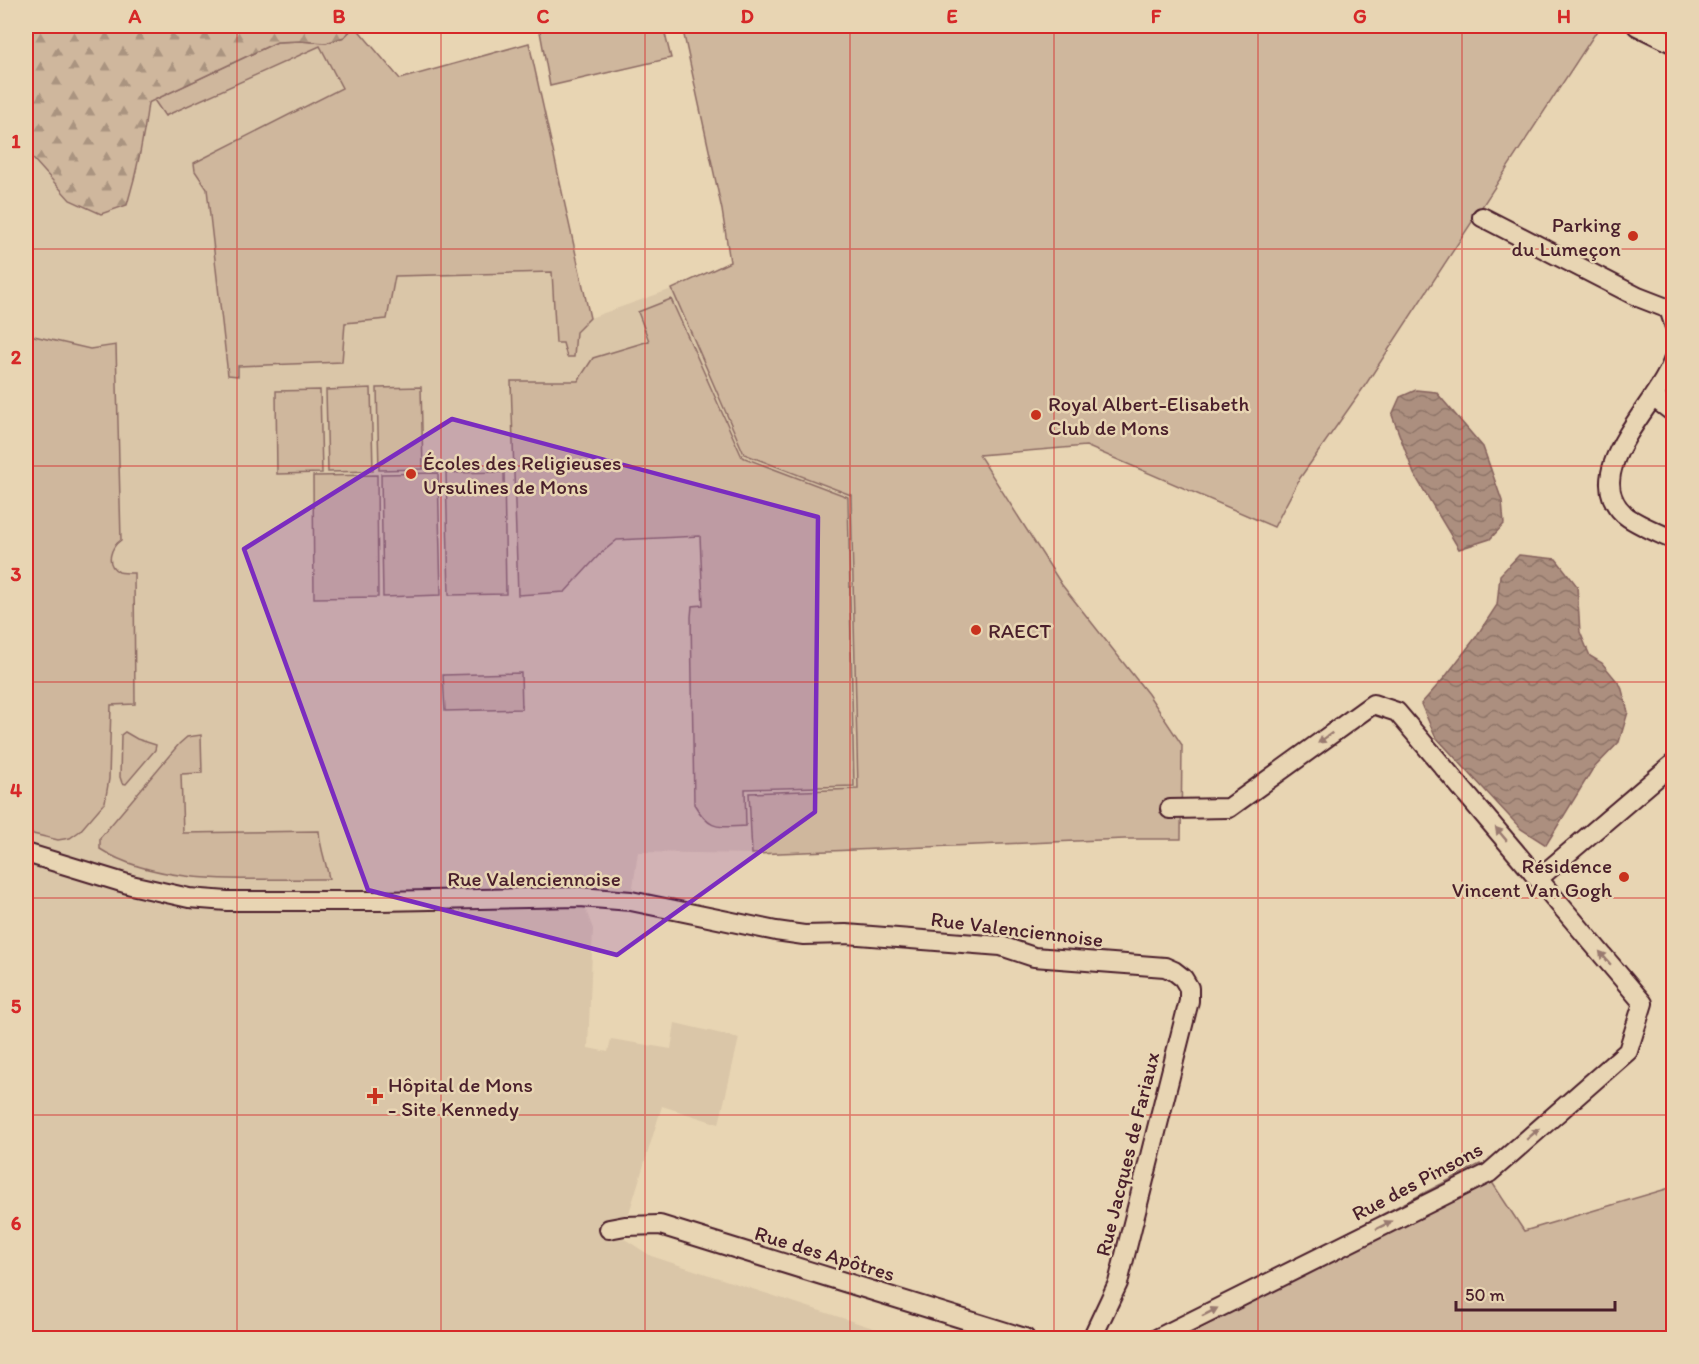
<svg xmlns="http://www.w3.org/2000/svg" width="1699" height="1364" font-family="Itim,sans-serif">
	<style>
		.built { fill: #dac6a8 }
		.grass { fill: #cfb79d; stroke: #8c6b64; stroke-width: 1.5 }
		.forest { fill: url(#forest-firs); stroke: #8c6b64; stroke-width: 1.5 }
		.water { fill: url(#water-waves); stroke: #85625d; stroke-width: 1.5 }
		.lines { fill: none; stroke-linecap: round; stroke-linejoin: round }
		.street-casing { stroke: #4a1f2b; stroke-width: 22 }
		.street { stroke: #e8d5b3; stroke-width: 18 }
		.oneway { fill: #997a6f }
		.marked { fill: #7b2cbf; fill-opacity: 0.2; stroke: #7b2cbf; stroke-width: 4.5; stroke-linejoin: round }
		.grid { fill: none; stroke: #d62828; stroke-width: 1.5; stroke-opacity: 0.55 }
		.poi-dot { fill: #c8321e; stroke: #e8d5b3; stroke-width: 2 }
		.labels { text-anchor: middle; dominant-baseline: central; stroke-width: 5; stroke-linejoin: round; paint-order: stroke }
		.poi-label { font-size: 21px; fill: #4a1f2b; stroke: #e8d5b3; text-anchor: start }
		.street-label { font-size: 21px; fill: #4a1f2b; stroke: #e8d5b3 }
		.neatline { fill: none; stroke: #d62828; stroke-width: 2 }
		.grid-label { font-size: 20px; text-anchor: middle; font-weight: bold; fill: #d62828 }
	</style>
	<defs>
		<pattern id="forest-firs" width="22" height="20" patternUnits="userSpaceOnUse" patternTransform="scale(1.5)"><rect width="22" height="20" fill="#cfb79d"/><path d="M5 1l3.5 6h-7zM16 11l3.5 6h-7z" fill="#aa9480"/></pattern>
		<pattern id="water-waves" width="16" height="10" patternUnits="userSpaceOnUse" patternTransform="scale(1.5)"><rect width="16" height="10" fill="#ac8f7f"/><path d="M0 5q4-4 8 0t8 0" fill="none" stroke="#8e7468"/></pattern>
	</defs>
	<rect width="100%" height="100%" fill="#e8d5b3"/>
	<filter id="ink" filterUnits="userSpaceOnUse"><feTurbulence type="fractalNoise" baseFrequency=".0167" numOctaves="2"/><feDisplacementMap in="SourceGraphic" scale="12" xChannelSelector="R" yChannelSelector="G"/><feConvolveMatrix kernelMatrix="1 2 1 2 8 2 1 2 1" color-interpolation-filters="sRGB"/></filter>
	<g filter="url(#ink)">
		<path class="built" d="M 26,26 L 355,26 L 400,79 L 529,43 L 590,318 L 672,289 L 744,454 L 851,495 L 858,789 L 749,793 L 752,854 L 638,852 L 631,901 L 581,897 L 593,929 L 588,1048 L 608,1052 L 611,1039 L 671,1049 L 675,1023 L 739,1038 L 719,1124 L 662,1106 L 625,1226 L 609,1229 L 651,1256 L 904,1338 L 26,1338 Z"/>
		<path class="grass" d="M 355,26 L 400,79 L 529,43 L 590,318 L 576,332 L 574,357 L 567,357 L 563,343 L 556,343 L 552,272 L 395,276 L 387,319 L 345,323 L 342,362 L 238,366 L 238,376 L 228,375 L 207,189 L 195,171 L 194,163 L 342,88 L 320,46 L 165,116 L 154,100 L 277,42 L 300,41 L 326,43 L 344,37 Z
			M 539,26 L 663,26 L 671,58 L 550,86 Z
			M 682,26 L 1600,26 L 1366,384 L 1300,478 L 1274,527 L 1086,446 L 979,455 L 1062,585 L 1148,694 L 1182,745 L 1181,839 L 1125,839 L 752,854 L 749,793 L 858,789 L 851,495 L 744,454 L 672,289 L 730,262 L 722,210 Z
			M 671,299 L 742,457 L 848,497 L 854,786 L 745,789 L 746,826 C 717,827 710,831 694,804 L 691,617 L 692,606 L 703,605 L 700,536 L 617,540 L 599,555 L 565,592 L 518,595 L 511,381 L 578,381 L 593,358 L 649,341 L 638,312 Z
			M 26,329 L 34,336 L 90,349 L 116,345 L 121,540 C 111,547 104,564 119,572 C 123,573 130,573 134,573 L 135,704 L 111,705 L 109,779 L 105,802 L 80,831 L 70,838 L 58,840 L 29,833 L 26,830 Z
			M 421,387 L 423,469 L 379,470 L 377,388 Z
			M 371,388 L 373,471 L 328,472 L 326,390 Z
			M 320,390 L 322,473 L 277,474 L 276,391 Z
			M 504,472 L 506,594 L 449,595 L 446,473 Z
			M 438,473 L 441,595 L 383,597 L 381,474 Z
			M 377,475 L 378,597 L 314,598 L 313,476 Z
			M 521,673 L 522,709 L 445,711 L 443,675 Z
			M 125,732 L 137,739 L 156,745 L 155,750 L 126,784 L 122,783 L 120,777 L 121,735 Z
			M 201,735 L 202,773 L 181,774 L 183,833 L 319,831 C 320,849 326,861 329,879 C 259,878 161,888 100,849 L 100,838 L 179,744 L 187,737 Z
			M 1480,1164 L 1524,1231 L 1673,1187 L 1673,1338 L 1143,1338 Z"/>
		<path class="forest" d="M 26,26 L 355,26 L 344,37 L 326,43 L 300,41 L 277,42 L 148,103 C 144,138 137,171 127,205 L 101,214 L 70,200 L 26,151 Z"/>
		<path class="water" d="M 1416,390 L 1436,392 L 1483,447 L 1502,501 L 1504,524 L 1490,539 L 1459,549 L 1414,474 L 1392,415 L 1400,397 Z
			M 1519,555 L 1556,559 L 1577,586 L 1580,632 L 1590,656 L 1602,663 L 1621,686 L 1628,712 L 1619,742 L 1592,770 L 1546,845 L 1521,829 L 1435,736 L 1421,704 L 1445,677 L 1476,637 L 1497,605 L 1500,575 Z"/>
		<g class="lines">
			<defs>
				<path id="street" d="M 1637,26 L 1674,44
					M 1482,217 L 1638,297 L 1669,309 L 1674,324
					M 1674,358 C 1662,401 1577,471 1624,514 C 1633,523 1661,534 1674,540
					M 1653,397 L 1674,413
					M 26,853 L 131,885 L 189,898 L 227,901 L 380,901 L 580,897 L 631,901 L 776,931 L 804,935 L 846,934 L 1001,946 L 1034,957 L 1165,967 L 1174,971 L 1183,978 L 1189,988 L 1189,1001 L 1118,1283 L 1092,1338
					M 1539,878 L 1674,763
					M 609,1229 L 625,1226 L 660,1225 L 1025,1338
					M 1158,1338 L 1489,1173 L 1628,1051 L 1643,1003 L 1397,712 L 1373,704 L 1229,808 L 1170,809"/>
			</defs>
			<use href="#street" class="street-casing"/>
			<use href="#street" class="street"/>
		</g>
		<defs><path id="oneway-solid" d="M-6-.8H1V-3.2L6.5 0L1 3.2V.8H-6Z" transform="scale(1.5)"/></defs>
		<g class="oneway">
			<use href="#oneway-solid" transform="translate(1325 738) rotate(144)"/>
			<use href="#oneway-solid" transform="translate(1501 834) rotate(-130)"/>
			<use href="#oneway-solid" transform="translate(1605 958) rotate(-130)"/>
			<use href="#oneway-solid" transform="translate(1533 1134) rotate(-41)"/>
			<use href="#oneway-solid" transform="translate(1384 1225) rotate(-27)"/>
			<use href="#oneway-solid" transform="translate(1210 1312) rotate(-27)"/>
		</g>
	</g>
	<path class="marked" d="M 452,419 L 818,517 L 815,812 L 617,955 L 368,890 L 244,549 Z"/>
	<path class="grid" d="M 237,26 L 237,1338M 441,26 L 441,1338M 645,26 L 645,1338M 850,26 L 850,1338M 1054,26 L 1054,1338M 1258,26 L 1258,1338M 1462,26 L 1462,1338M 26,249 L 1674,249M 26,466 L 1674,466M 26,682 L 1674,682M 26,898 L 1674,898M 26,1115 L 1674,1115"/>
	<g class="poi-dot">
		<circle cx="1633" cy="236" r="6"/>
		<circle cx="1036" cy="415" r="6"/>
		<circle cx="411" cy="474" r="6"/>
		<circle cx="976" cy="630" r="6"/>
		<circle cx="1624" cy="877" r="6"/>
		<path d="M372 1087h6v6h6v6h-6v6h-6v-6h-6v-6h6z"/>
	</g>
	<g class="labels">
		<g class="poi-label">
			<text x="1621" y="224" text-anchor="end">Parking<tspan x="1621" dy="24">du Lumeçon</tspan></text>
			<text x="1048" y="403">Royal Albert-Elisabeth<tspan x="1048" dy="24">Club de Mons</tspan></text>
			<text x="423" y="462">Écoles des Religieuses<tspan x="423" dy="24">Ursulines de Mons</tspan></text>
			<text x="988" y="630">RAECT</text>
			<text x="1612" y="865" text-anchor="end">Résidence<tspan x="1612" dy="24">Vincent Van Gogh</tspan></text>
			<text x="388" y="1084">Hôpital de Mons<tspan x="388" dy="24">- Site Kennedy</tspan></text>
		</g>
		<g class="street-label">
			<text x="534" y="878">Rue Valenciennoise</text>
			<text transform="translate(1017 929) rotate(7)">Rue Valenciennoise</text>
			<text transform="translate(1127 1154) rotate(-76)">Rue Jacques de Fariaux</text>
			<text transform="translate(1417 1181) rotate(-28)">Rue des Pinsons</text>
			<text transform="translate(825 1253) rotate(17)">Rue des Apôtres</text>
		</g>
	</g>
	<rect width="1699" height="1364" fill="none" stroke="#e8d5b3" stroke-width="66"/>
	<path d="M1456 1301v9h159v-9" fill="none" stroke="#4a1f2b" stroke-width="3"/>
	<text x="1465" y="1301" font-size="18" fill="#4a1f2b" stroke="#e8d5b3" stroke-width="4.5" paint-order="stroke">50 m</text>
	<rect x="33" y="33" width="1633" height="1298" class="neatline"/>
	<g class="grid-label">
		<text x="135" y="23">A</text>
		<text x="339" y="23">B</text>
		<text x="543" y="23">C</text>
		<text x="747" y="23">D</text>
		<text x="952" y="23">E</text>
		<text x="1156" y="23">F</text>
		<text x="1360" y="23">G</text>
		<text x="1564" y="23">H</text>
		<text x="16" y="148">1</text>
		<text x="16" y="364">2</text>
		<text x="16" y="581">3</text>
		<text x="16" y="797">4</text>
		<text x="16" y="1013">5</text>
		<text x="16" y="1230">6</text>
	</g>
</svg>
